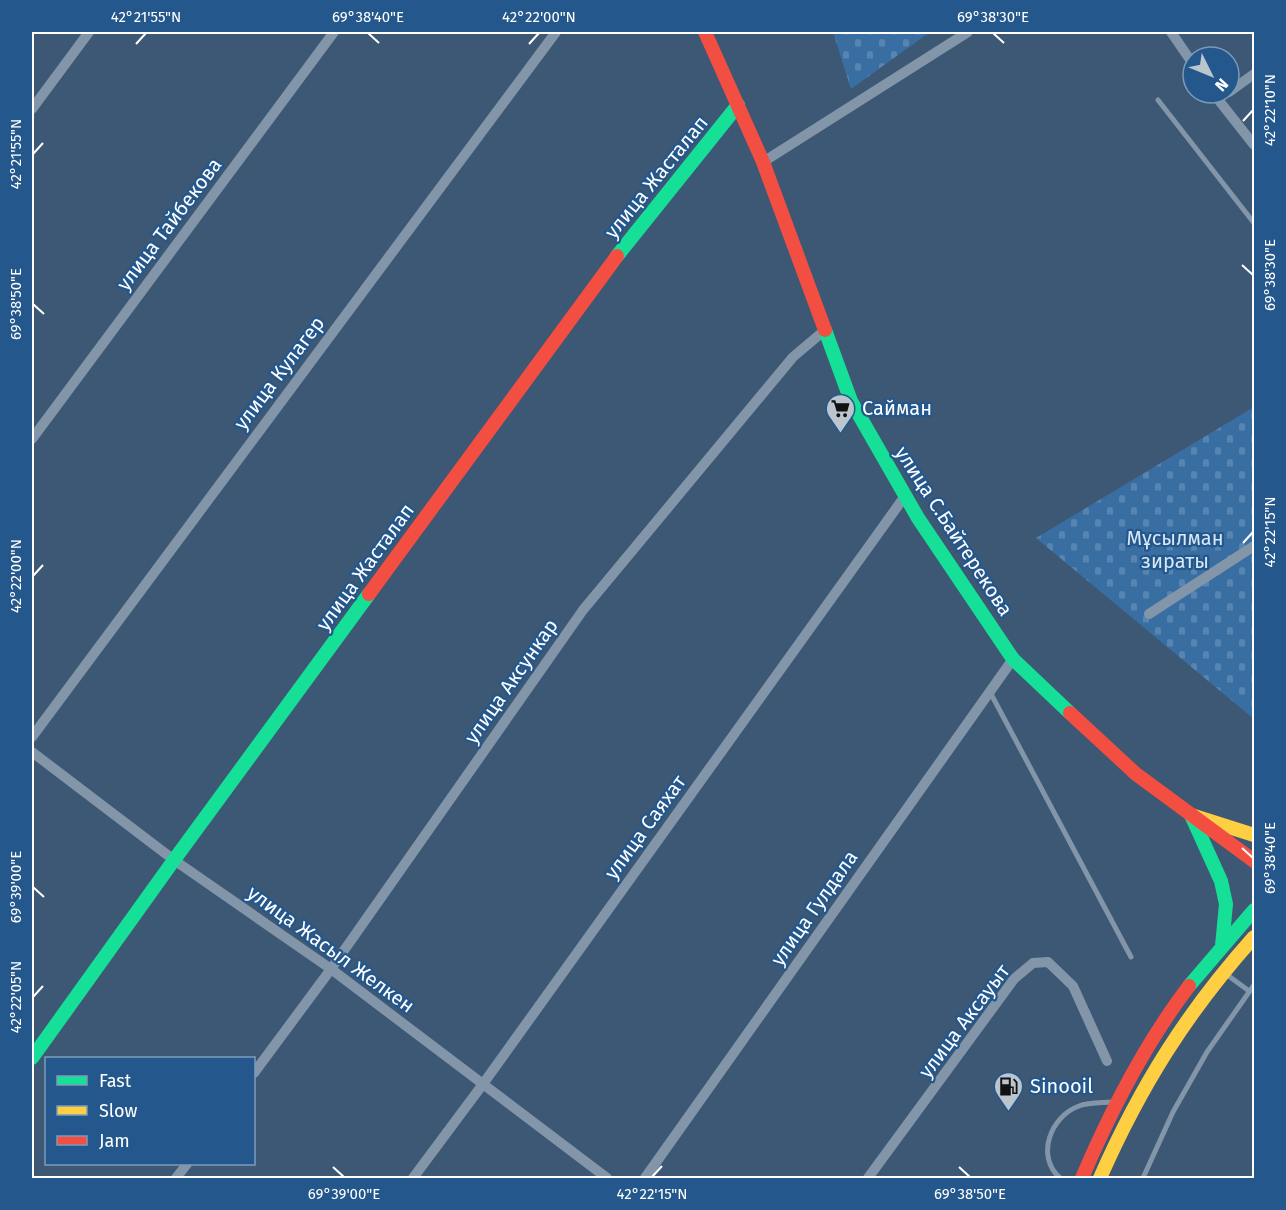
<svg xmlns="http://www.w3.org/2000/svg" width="1286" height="1210" font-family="'Fira Sans',sans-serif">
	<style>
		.cemetery { fill: url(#cemetery-stones) }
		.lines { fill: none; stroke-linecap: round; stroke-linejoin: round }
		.lane { stroke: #8396a9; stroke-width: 5 }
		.street { stroke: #8396a9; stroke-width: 10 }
		.fast { stroke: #16e098; stroke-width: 14 }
		.slow { stroke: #ffcf43; stroke-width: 14 }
		.jam { stroke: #f24e42; stroke-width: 14 }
		.ticks { fill: none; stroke: #fff; stroke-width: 2 }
		.labels { text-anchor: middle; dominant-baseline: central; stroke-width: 4.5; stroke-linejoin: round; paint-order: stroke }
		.street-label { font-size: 20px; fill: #fff; stroke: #24578c }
		.poi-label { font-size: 20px; fill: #fff; stroke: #24578c; text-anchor: start }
		.park-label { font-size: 20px; fill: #d7e8f8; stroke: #24578c }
		.neatline { fill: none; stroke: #fff; stroke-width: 2 }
		.ticks-label { font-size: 15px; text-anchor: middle; fill: #fff }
	</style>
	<defs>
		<pattern id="cemetery-stones" width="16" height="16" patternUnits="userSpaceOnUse" patternTransform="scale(1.5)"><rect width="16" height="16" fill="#396ea2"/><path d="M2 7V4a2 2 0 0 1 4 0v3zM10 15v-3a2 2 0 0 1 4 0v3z" fill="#5784b0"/></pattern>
	</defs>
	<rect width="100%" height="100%" fill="#3c5874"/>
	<path class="cemetery" d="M 833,32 L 930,32 L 851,89 Z
		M 1254,407 L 1254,719 L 1036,538 Z"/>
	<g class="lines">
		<path class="lane" d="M 1158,100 L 1254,223
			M 990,692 L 1131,957
			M 1226,974 L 1249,991
			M 1060,1178 C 1035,1156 1051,1116 1079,1106 C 1089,1102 1102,1103 1113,1102
			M 1143,1178 L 1173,1112 L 1207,1052 L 1254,985"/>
		<path class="street" d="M 1171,32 L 1193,64
			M 1229,92 L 1254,74
			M 1213,93 L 1254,145
			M 32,109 L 89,32
			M 763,162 L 968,32
			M 32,439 L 334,32
			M 1149,614 L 1254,546
			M 32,737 L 556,32
			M 32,752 L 174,860 L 331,969 L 607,1178
			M 254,1073 L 331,969 L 583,610 L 793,357 L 825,330
			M 176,1178 L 187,1164
			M 413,1178 L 483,1084 L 905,496
			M 645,1178 L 1013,659
			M 868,1178 L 1014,979 L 1033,963 L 1048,962 L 1073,986 L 1107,1061"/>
		<path class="fast" d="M 617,256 L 738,105
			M 825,330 L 851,401 L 918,518 L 1013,659 L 1070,713
			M 1191,815 L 1221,881 L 1226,904 L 1222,946
			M 1189,986 L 1254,910
			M 32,1058 L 174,860 L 369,594"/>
		<path class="slow" d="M 1191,815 L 1254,835
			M 1100,1178 C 1141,1085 1187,1012 1254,937"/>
		<path class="jam" d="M 705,32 L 763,162 L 825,330
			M 369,594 L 617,256
			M 1070,713 L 1136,774 L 1254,861
			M 1082,1178 C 1111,1110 1144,1045 1189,986"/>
	</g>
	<path class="ticks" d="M 368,33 L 379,43M 993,33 L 1004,43M 136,44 L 146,33M 529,44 L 539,33M 1243,121 L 1253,110M 33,154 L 43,143M 1242,265 L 1253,275M 33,304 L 44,314M 1243,543 L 1253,532M 33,576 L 43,565M 1242,848 L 1253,858M 33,887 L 44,897M 33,997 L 43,986M 333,1167 L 344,1177M 959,1167 L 970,1177M 652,1177 L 662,1166"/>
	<defs>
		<symbol id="supermarket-pin" viewBox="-11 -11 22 30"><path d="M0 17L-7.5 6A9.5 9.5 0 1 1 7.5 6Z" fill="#bbc5ce" stroke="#24578c"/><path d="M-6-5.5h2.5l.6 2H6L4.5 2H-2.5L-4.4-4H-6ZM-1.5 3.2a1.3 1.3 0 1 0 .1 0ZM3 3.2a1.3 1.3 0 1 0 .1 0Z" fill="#111"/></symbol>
		<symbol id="fuel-pin" viewBox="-11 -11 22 30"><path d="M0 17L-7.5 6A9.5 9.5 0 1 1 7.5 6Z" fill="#bbc5ce" stroke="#24578c"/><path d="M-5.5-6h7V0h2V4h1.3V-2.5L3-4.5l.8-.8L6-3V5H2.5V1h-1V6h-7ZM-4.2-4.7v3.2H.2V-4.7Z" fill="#111"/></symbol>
	</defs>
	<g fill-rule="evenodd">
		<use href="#supermarket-pin" x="824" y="392" width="33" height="45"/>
		<use href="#fuel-pin" x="992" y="1070" width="33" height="45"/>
	</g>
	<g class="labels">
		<g class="street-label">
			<text transform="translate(656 177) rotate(-51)">улица Жасталап</text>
			<text transform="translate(169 224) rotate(-53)">улица Тайбекова</text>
			<text transform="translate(279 373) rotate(-53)">улица Кулагер</text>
			<text transform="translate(954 531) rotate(57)">улица С.Байтерекова</text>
			<text transform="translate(365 567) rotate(-54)">улица Жасталап</text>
			<text transform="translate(511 681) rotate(-55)">улица Аксункар</text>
			<text transform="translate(645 827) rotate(-54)">улица Саяхат</text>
			<text transform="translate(814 908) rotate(-55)">улица Гулдала</text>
			<text transform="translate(331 949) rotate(36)">улица Жасыл Желкен</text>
			<text transform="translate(964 1021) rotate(-53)">улица Аксауыт</text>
		</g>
		<g class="poi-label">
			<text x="862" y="408">Сайман</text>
			<text x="1030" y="1086">Sinooil</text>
		</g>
		<g class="park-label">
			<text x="1175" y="538">Мұсылман<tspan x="1175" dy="23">зираты</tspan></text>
		</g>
	</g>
	<rect width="1286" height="1210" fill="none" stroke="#24578c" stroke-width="66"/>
	<rect x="45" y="1057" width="210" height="108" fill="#24578c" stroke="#7c9aba" stroke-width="1.5"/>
	<rect x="57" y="1076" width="30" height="9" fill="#16e098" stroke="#7c9aba" stroke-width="1.5"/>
	<text x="99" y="1087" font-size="18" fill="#ffffff">Fast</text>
	<rect x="57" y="1106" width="30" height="9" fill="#ffcf43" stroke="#7c9aba" stroke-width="1.5"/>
	<text x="99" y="1117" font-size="18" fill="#ffffff">Slow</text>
	<rect x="57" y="1136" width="30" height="9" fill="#f24e42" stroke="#7c9aba" stroke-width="1.5"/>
	<text x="99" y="1147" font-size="18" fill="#ffffff">Jam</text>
	<g transform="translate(1211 75) rotate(133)"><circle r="28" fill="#24578c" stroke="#7c9aba" stroke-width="1.5"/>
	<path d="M0-4.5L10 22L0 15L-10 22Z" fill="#bbc5ce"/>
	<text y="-9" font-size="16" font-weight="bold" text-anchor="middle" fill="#ffffff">N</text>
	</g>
	<rect x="33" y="33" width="1220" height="1144" class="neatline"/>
	<g class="ticks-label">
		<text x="146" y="22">42°21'55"N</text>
		<text x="368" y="22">69°38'40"E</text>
		<text x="539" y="22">42°22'00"N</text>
		<text x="993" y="22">69°38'30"E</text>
		<text transform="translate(1270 110) rotate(-90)" y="5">42°22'10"N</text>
		<text transform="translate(16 154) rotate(-90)" y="5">42°21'55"N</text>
		<text transform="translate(1270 275) rotate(-90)" y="5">69°38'30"E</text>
		<text transform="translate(16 304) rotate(-90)" y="5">69°38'50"E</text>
		<text transform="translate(1270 532) rotate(-90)" y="5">42°22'15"N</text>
		<text transform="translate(16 576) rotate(-90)" y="5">42°22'00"N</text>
		<text transform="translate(1270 858) rotate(-90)" y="5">69°38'40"E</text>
		<text transform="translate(16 887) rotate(-90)" y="5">69°39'00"E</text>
		<text transform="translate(16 997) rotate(-90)" y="5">42°22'05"N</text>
		<text x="344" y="1199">69°39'00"E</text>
		<text x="652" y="1199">42°22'15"N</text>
		<text x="970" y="1199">69°38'50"E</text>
	</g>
</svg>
